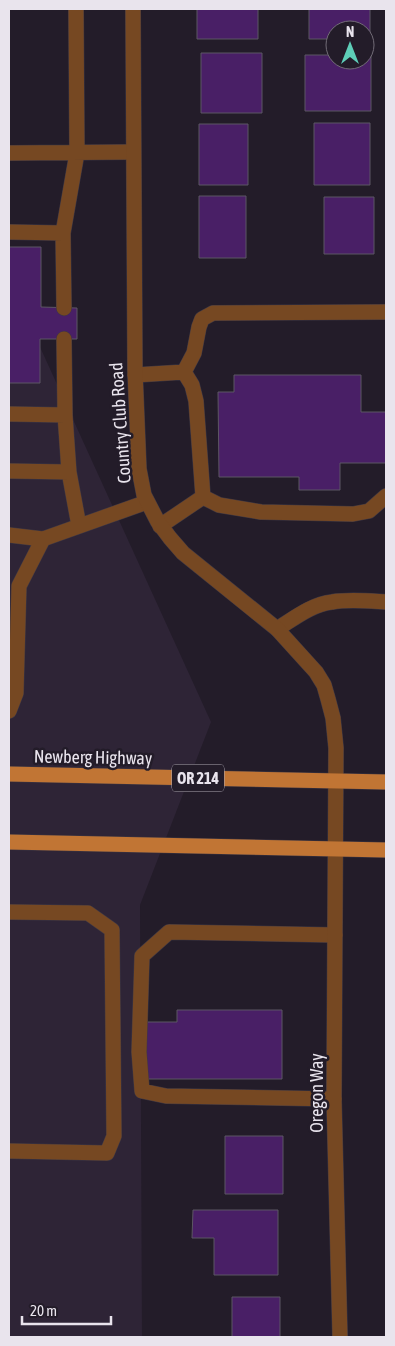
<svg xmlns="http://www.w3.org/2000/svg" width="395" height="1346" font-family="'Asap Condensed',sans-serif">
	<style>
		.built { fill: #2e2436 }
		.building { fill: #491f66; stroke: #5d5664 }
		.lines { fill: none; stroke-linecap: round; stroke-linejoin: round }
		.service-casing { stroke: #3f3844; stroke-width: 16 }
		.minor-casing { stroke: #3f3844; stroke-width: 16 }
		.tertiary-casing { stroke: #3f3844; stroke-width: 16 }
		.primary-casing { stroke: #3f3844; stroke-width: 16 }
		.service { stroke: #764822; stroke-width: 15 }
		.minor { stroke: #764822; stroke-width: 15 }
		.tertiary { stroke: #764822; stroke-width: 15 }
		.primary { stroke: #c17534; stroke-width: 15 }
		.labels { text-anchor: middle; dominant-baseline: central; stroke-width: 5; stroke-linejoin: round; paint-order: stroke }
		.shield { fill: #231c29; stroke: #aea8b2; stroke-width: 1 }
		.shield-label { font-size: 16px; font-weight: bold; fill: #e9e4ed }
		.street-label { font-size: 18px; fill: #e9e4ed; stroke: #231c29 }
	</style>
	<rect width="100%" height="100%" fill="#231c29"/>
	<path class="built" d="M 9,279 L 211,722 L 140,905 L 142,1337 L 9,1337 Z"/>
	<path class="building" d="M 197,9 L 258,9 L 258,39 L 197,39 Z
		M 309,9 L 370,9 L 370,39 L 365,39 L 365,30 L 335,30 L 335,39 L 309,39 Z
		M 201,53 L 262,53 L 262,113 L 201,113 Z
		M 305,55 L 335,55 L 335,60 L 365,60 L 365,55 L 371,55 L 371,111 L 305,111 Z
		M 314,123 L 370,123 L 370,185 L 314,185 Z
		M 199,124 L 248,124 L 248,185 L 199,185 Z
		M 199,196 L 246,196 L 246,258 L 199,258 Z
		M 324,197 L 374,197 L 374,254 L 324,254 Z
		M 9,247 L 41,247 L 41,307 L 77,308 L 77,339 L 40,339 L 40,383 L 9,383 Z
		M 234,375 L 361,375 L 361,412 L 386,412 L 386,463 L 340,463 L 340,490 L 299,490 L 299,477 L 219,477 L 218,392 L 234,392 Z
		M 177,1010 L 282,1010 L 282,1079 L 145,1079 L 145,1022 L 177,1022 Z
		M 225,1136 L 283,1136 L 283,1194 L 225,1194 Z
		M 193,1210 L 278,1210 L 278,1275 L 214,1275 L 214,1238 L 192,1238 Z
		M 232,1297 L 280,1297 L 280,1337 L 232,1337 Z"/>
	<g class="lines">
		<defs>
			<path id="service" d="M 9,153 L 133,152
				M 9,232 L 63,233
				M 64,308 L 63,233 L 77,153 L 76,9
				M 64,339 L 65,415 L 69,472 L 79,526
				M 184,372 L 194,353 L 199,327 L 202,319 L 213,313 L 386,312
				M 135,375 L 184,372 L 192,385 L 196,401 L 203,497 L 160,526
				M 9,414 L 65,415
				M 9,471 L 69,472
				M 203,497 L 219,505 L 261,512 L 353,514 L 369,511 L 386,496
				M 9,535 L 43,539
				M 9,711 L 16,693 L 19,586 L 43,539 L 147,502
				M 9,912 L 88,913 L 112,930 L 114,1136 L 107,1153 L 9,1151
				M 334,1099 L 166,1096 L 142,1091 L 139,1052 L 142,956 L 169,932 L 335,935"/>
			<path id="minor" d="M 277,629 C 293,619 312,604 332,602 C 349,599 369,601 386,602"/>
			<path id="tertiary" d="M 133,9 L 135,371 L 139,469 L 144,495 L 158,522 L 170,538 L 183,553 L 277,629 L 316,672 L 324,685 L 328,699 L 333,718 L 336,748 L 334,1099 L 340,1337"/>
			<path id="primary" d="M 9,774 L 386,782
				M 9,842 L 386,850"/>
		</defs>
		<use href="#service" class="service-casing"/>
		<use href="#minor" class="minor-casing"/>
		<use href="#tertiary" class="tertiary-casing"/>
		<use href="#primary" class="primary-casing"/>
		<use href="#service" class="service"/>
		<use href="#minor" class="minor"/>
		<use href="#tertiary" class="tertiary"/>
		<use href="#primary" class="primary"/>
	</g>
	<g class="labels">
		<rect class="shield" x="172" y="764.5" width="52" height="27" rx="4"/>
		<g class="shield-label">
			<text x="198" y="778">OR 214</text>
		</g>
		<g class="street-label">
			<text transform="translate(120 423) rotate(-94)">Country Club Road</text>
			<text transform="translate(93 757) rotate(1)">Newberg Highway</text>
			<text transform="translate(316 1093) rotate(-90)">Oregon Way</text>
		</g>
	</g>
	<rect width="395" height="1346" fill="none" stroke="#e9e4ed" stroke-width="20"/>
	<g transform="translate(350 45)"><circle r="24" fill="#231c29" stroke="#726c77"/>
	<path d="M0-4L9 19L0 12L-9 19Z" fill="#5eceb8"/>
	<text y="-8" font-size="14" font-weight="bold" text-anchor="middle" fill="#e9e4ed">N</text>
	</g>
	<path d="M22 1316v8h89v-8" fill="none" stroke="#e9e4ed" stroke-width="2.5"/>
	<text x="30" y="1316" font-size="15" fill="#e9e4ed" stroke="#231c29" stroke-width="4" paint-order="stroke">20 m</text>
</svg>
